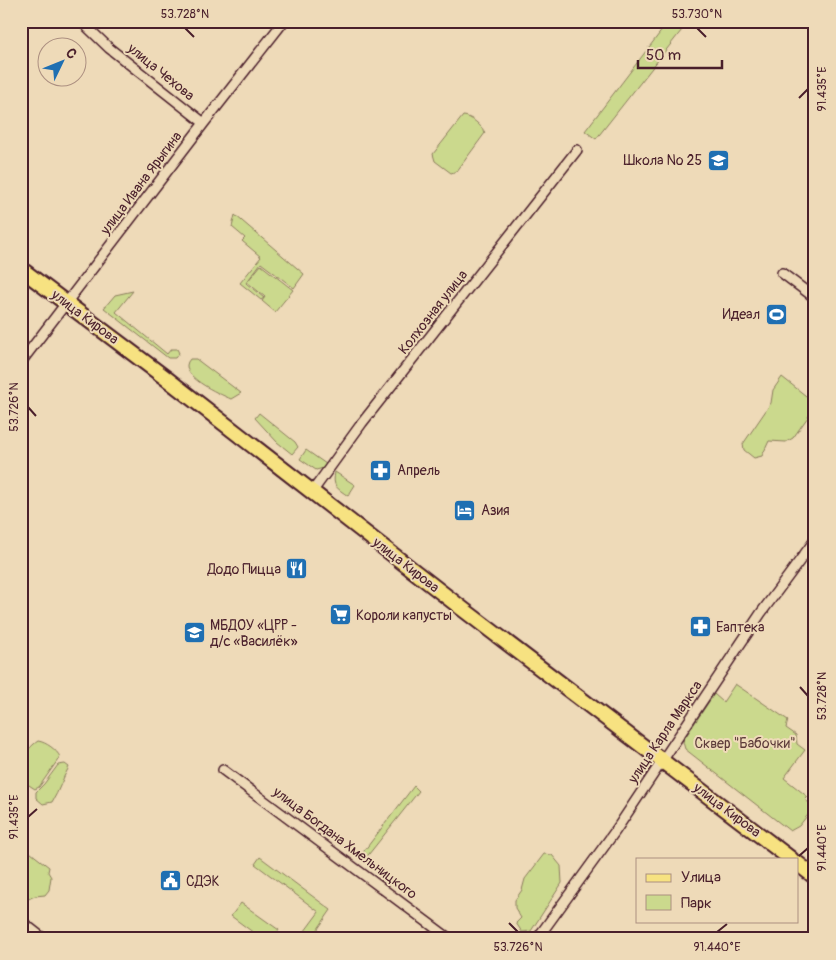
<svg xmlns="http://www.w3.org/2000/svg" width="836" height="960" font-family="Pangolin,sans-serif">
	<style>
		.green { fill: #cbd98d; stroke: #8a7c5c }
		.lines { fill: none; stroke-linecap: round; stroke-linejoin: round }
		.street-casing { stroke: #4a1f2b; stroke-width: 12 }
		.primary-casing { stroke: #4a1f2b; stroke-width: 18 }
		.street { stroke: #eedab8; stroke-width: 9 }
		.primary { stroke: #f7e281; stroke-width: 14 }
		.ticks { fill: none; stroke: #4a1f2b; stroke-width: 2 }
		.labels { text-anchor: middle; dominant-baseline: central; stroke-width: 4; stroke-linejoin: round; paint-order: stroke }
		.street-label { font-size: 14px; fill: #4a1f2b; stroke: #eedab8 }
		.poi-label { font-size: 14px; fill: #4a1f2b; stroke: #eedab8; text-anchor: start }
		.park-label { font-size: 14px; fill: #5d3b3a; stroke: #eedab8 }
		.neatline { fill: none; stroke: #4a1f2b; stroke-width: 2 }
		.ticks-label { font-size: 12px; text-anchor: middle; fill: #4a1f2b }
	</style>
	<rect width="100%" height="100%" fill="#eedab8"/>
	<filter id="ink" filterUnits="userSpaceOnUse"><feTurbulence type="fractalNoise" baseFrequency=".02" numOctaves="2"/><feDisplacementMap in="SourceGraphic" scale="10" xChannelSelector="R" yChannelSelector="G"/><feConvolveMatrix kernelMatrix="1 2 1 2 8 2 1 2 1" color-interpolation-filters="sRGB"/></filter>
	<g filter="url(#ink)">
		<path class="green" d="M 669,21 L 689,21 L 596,139 L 585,131 Z
			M 463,116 C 471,116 482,126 485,133 L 457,171 L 451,173 L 435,161 L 433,154 Z
			M 235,215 L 304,274 L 294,288 L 261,263 L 246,283 L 264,298 L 261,300 L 240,283 L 261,257 L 242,241 L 245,238 L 232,227 Z
			M 261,265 L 293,290 L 275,312 L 262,301 L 265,297 L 247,282 Z
			M 133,291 L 116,312 L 167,354 L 171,349 L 177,349 L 179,353 L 175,358 L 168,358 L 104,308 L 115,295 Z
			M 190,359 L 196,359 L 241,393 L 231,399 C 220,394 175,375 190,359 Z
			M 782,377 L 815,403 L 815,407 L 793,438 L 786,442 L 769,441 L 762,456 L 754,458 L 744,450 L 743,444 L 771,403 L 773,390 Z
			M 259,413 L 295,442 L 298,447 L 292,454 L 277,442 L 255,418 Z
			M 306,450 L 326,464 L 324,468 L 316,470 L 300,459 Z
			M 335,472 L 355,485 L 348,496 C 337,488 332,487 335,472 Z
			M 735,684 L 788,720 L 786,728 L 796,735 L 797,744 L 805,750 L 784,778 L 808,797 L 805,800 L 811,804 L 811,811 L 799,826 L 790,831 L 685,749 L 683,742 L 684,739 L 714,694 L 723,702 Z
			M 38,741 C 46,742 57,750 60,757 L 39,787 L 35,789 L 21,780 C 21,764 23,751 38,741 Z
			M 65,764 L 69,767 C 62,779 59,791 52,802 L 43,804 L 36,798 L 36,792 L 44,784 L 58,765 Z
			M 414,786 L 419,791 L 365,859 L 361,855 Z
			M 22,846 L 49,867 L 48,872 L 51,877 L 49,890 L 45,895 L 35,896 L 26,900 L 21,897 Z
			M 544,854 L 552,855 L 561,866 L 562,883 L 531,931 L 522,932 L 516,923 L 521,918 L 515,908 L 515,900 L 522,890 L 525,879 Z
			M 260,857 L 331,910 L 311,939 L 299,939 L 319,912 L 255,864 Z
			M 241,903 L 279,930 L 273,939 L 262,939 L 231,916 Z"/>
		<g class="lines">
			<defs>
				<path id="street" d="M 81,21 L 109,48 L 204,123
					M 782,273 L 815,298
					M 21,362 L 204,123 L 284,21
					M 312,492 L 362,423 L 577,150
					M 223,770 L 450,939
					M 21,921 L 44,939
					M 537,939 L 616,830 L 761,613 L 815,540"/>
				<path id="primary" d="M 21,269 L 167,379 L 464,610 L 791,859
					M 797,863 L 815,877"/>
			</defs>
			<use href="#street" class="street-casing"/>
			<use href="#primary" class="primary-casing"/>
			<use href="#street" class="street"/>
			<use href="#primary" class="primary"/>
		</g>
	</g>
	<path class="ticks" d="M 185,28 L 194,37M 697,28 L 706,37M 799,98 L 808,89M 28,407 L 36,416M 800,687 L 808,696M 28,817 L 37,809M 799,856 L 808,848M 509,923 L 518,932M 717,932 L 727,924"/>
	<defs>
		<symbol id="school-square" viewBox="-11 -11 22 22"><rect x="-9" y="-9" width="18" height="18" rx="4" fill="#1f6fb2" stroke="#eedab8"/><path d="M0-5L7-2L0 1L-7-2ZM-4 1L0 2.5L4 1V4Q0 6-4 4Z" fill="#fff"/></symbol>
		<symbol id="stadium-square" viewBox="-11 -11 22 22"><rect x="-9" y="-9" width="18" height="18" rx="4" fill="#1f6fb2" stroke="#eedab8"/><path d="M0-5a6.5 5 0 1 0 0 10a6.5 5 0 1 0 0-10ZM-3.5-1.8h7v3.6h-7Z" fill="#fff"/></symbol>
		<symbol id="pharmacy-square" viewBox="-11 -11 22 22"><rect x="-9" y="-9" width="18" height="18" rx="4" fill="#1f6fb2" stroke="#eedab8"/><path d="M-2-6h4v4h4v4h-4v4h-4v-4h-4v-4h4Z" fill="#fff"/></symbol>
		<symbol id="hotel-square" viewBox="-11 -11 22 22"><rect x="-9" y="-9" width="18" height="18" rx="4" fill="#1f6fb2" stroke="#eedab8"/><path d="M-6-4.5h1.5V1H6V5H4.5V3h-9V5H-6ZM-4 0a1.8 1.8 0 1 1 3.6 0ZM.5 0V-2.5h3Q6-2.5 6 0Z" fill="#fff"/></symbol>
		<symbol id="restaurant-square" viewBox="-11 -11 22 22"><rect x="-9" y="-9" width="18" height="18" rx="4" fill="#1f6fb2" stroke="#eedab8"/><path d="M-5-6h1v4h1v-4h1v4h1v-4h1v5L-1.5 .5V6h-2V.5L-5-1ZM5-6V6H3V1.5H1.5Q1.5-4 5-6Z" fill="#fff"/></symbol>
		<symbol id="supermarket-square" viewBox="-11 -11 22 22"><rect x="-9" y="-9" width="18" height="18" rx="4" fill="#1f6fb2" stroke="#eedab8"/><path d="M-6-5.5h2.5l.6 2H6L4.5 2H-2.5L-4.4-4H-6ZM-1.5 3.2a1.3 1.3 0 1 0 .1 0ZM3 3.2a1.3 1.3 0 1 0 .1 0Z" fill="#fff"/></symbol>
		<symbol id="civic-square" viewBox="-11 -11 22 22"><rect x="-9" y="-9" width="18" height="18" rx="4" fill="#1f6fb2" stroke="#eedab8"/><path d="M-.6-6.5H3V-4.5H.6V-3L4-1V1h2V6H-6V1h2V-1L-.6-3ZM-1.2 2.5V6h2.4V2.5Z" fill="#fff"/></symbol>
	</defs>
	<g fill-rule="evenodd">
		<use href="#school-square" x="706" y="148" width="25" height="25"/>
		<use href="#stadium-square" x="764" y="302" width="25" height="25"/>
		<use href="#pharmacy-square" x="368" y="458" width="25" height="25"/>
		<use href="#hotel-square" x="452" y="498" width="25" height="25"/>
		<use href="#restaurant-square" x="284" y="556" width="25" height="25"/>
		<use href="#supermarket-square" x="328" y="602" width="25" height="25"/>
		<use href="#pharmacy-square" x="688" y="614" width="25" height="25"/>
		<use href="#school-square" x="182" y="620" width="25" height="25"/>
		<use href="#civic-square" x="158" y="868" width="25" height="25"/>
	</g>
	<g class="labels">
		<g class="street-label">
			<text transform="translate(161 72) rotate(39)">улица Чехова</text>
			<text transform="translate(141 183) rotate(-53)">улица Ивана Ярыгина</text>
			<text transform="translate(433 312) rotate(-52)">Колхозная улица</text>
			<text transform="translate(85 317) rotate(37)">улица Кирова</text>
			<text transform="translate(406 565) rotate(38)">улица Кирова</text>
			<text transform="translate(665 732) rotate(-56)">улица Карла Маркса</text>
			<text transform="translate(727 810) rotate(37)">улица Кирова</text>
			<text transform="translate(345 843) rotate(37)">улица Богдана Хмельницкого</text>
		</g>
		<g class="poi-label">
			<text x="702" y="160" text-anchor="end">Школа № 25</text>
			<text x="760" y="314" text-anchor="end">Идеал</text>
			<text x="397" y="470">Апрель</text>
			<text x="481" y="510">Азия</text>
			<text x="281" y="569" text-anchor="end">Додо Пицца</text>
			<text x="356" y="615">Короли капусты</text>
			<text x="210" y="625">МБДОУ «ЦРР -<tspan x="210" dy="16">д/с «Василёк»</tspan></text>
			<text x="716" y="627">Еаптека</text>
			<text x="186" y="881">СДЭК</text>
		</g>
		<g class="park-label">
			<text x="745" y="743">Сквер "Бабочки"</text>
		</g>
	</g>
	<rect width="836" height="960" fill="none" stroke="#eedab8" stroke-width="55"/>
	<rect x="636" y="858" width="162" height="65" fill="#eedab8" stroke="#ac8f80"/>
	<rect x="646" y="874" width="25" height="8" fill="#f7e281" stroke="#ac8f80"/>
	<text x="681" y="882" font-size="15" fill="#4a1f2b">Улица</text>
	<rect x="646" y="895" width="25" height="15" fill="#cbd98d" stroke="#ac8f80"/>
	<text x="681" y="908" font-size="15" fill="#4a1f2b">Парк</text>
	<g transform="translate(62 62) rotate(47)"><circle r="24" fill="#eedab8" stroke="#ac8f80"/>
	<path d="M0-4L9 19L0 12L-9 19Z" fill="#1f6fb2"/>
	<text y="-8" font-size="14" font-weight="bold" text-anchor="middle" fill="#4a1f2b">С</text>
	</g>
	<path d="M638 60v8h84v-8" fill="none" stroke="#4a1f2b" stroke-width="2.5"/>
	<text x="646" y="60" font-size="15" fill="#4a1f2b" stroke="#eedab8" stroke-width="4" paint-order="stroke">50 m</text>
	<rect x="28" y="28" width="780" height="904" class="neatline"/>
	<g class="ticks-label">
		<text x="185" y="18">53.728°N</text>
		<text x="697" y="18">53.730°N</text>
		<text transform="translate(822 89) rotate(-90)" y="4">91.435°E</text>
		<text transform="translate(14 407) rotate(-90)" y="4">53.726°N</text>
		<text transform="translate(822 696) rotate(-90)" y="4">53.728°N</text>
		<text transform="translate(14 817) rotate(-90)" y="4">91.435°E</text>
		<text transform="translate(822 848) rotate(-90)" y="4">91.440°E</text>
		<text x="518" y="951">53.726°N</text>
		<text x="717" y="951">91.440°E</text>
	</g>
</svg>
